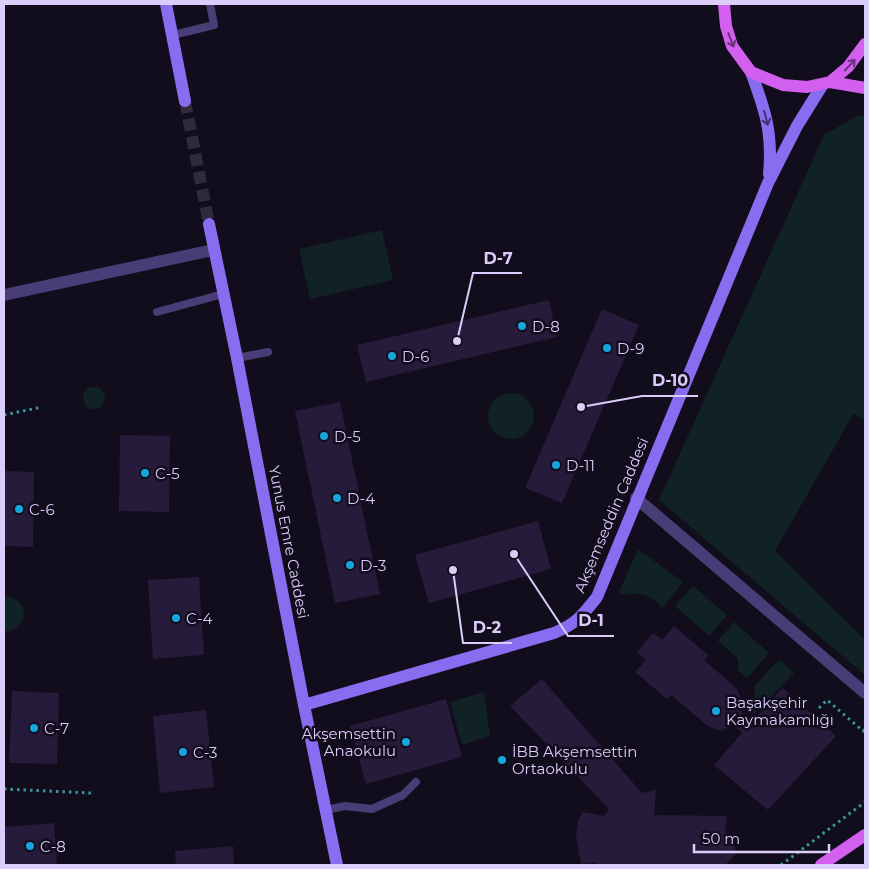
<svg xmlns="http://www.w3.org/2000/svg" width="869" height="869" font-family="Montserrat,sans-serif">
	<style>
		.green { fill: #112225 }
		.building { fill: #271b3b }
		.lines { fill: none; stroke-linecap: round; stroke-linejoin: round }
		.secondary-tunnel { stroke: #302a3d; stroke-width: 12; stroke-dasharray: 12 6; stroke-linecap: butt }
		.path { stroke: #3896a3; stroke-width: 3; stroke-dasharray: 2.5 4; stroke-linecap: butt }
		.lane { stroke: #493d77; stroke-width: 8 }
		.street { stroke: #493d77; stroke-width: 12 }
		.secondary { stroke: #886df1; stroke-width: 12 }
		.primary { stroke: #d35fef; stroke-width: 12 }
		.oneway { stroke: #69327b }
		.oneway2 { stroke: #413371 }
		.poi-dot { fill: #16a6de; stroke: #120d1c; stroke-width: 2 }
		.labels { text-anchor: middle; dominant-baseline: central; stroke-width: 5; stroke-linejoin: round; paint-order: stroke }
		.poi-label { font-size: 15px; fill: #dacdfa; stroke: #120d1c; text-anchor: start }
		.street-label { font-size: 15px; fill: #dacdfa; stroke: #120d1c }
		.leader { fill: none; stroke: #dacdfa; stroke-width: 2 }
		.callout-dot { fill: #dacdfa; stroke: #120d1c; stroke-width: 2 }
		.callout-label { font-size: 16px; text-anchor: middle; font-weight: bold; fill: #dacdfa; stroke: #120d1c; stroke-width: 5; stroke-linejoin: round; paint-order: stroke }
	</style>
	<rect width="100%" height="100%" fill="#120d1c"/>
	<path class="green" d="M 865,115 L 865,421 L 854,413 L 775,551 L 865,640 L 865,675 L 659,500 L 824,135 L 857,116 Z
		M 382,230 L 393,280 L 310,299 L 299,249 Z
		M83 398a11 11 0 1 1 22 0a11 11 0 1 1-22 0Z
		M488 416a23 23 0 1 1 46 0a23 23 0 1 1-46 0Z
		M 638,549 L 683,582 L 662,608 C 648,593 643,593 622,595 L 619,592 Z
		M 693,586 L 727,615 L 709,636 L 675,606 Z
		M 4,597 C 30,595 31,632 4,631 Z
		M 734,622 L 769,653 L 747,678 L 738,670 L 738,659 L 718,641 Z
		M 780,660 L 794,673 L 755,713 L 749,708 L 755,694 L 754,687 L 776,662 Z
		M 484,692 L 490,736 L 462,745 L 450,702 Z"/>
	<path class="building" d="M 549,300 L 557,337 L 366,382 L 357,345 Z
		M 602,309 L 639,325 L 562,503 L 525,488 Z
		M 340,402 L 380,594 L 335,603 L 295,411 Z
		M 120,435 L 170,436 L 169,512 L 119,511 Z
		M 4,471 L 34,472 L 33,547 L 4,546 Z
		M 538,521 L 551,569 L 429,603 L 415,555 Z
		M 199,577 L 204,655 L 153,659 L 148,580 Z
		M 674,626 L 708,655 L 704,660 L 736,688 L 744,703 L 741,720 L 748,726 L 783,688 L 836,736 L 768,810 L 714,765 L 742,733 L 733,725 L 722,731 L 709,727 L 671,695 L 667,699 L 635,672 L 646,660 L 637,652 L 653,633 L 662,640 Z
		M 542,679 L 642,793 L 656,790 L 654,815 L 727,816 L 725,831 L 735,846 L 736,854 L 725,865 L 597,865 L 595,863 L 581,864 L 576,835 L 578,821 L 583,812 L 604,816 L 609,809 L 510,706 Z
		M 12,691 L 59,693 L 57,764 L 9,763 Z
		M 446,699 L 462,757 L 366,784 L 350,726 Z
		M 206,710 L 214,787 L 160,793 L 153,716 Z
		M 54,823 L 57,865 L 4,865 L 4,827 Z
		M 233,846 L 234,865 L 176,865 L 175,851 Z"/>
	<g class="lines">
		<path class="secondary-tunnel" d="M 185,101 L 209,224"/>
		<path class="path" d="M 4,415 L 42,407
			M 819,708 L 827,700 L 863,731 L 865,729
			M 4,789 L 91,793
			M 781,865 L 865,802"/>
		<path class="lane" d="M 173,35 L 214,25 L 210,4
			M 157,312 L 223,294
			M 237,358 L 268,352
			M 326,810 L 345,806 L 372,809 L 403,795 L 416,782"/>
		<path class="street" d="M 4,295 L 213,250
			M 636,498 L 865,693"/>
		<path class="secondary" d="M 166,4 L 185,101
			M 751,72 C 765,110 773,133 769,174
			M 209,224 L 237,358 L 304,705 L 337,865
			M 304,705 L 554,633 C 576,624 583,615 597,597 L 768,183 L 797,126 L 823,84"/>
		<path class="primary" d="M 724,4 L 726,26 L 732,46 L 751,72 L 783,85 L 807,87 L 830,82 L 865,88
			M 830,82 L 848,67 L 865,44
			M 821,865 L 865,835"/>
	</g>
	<defs><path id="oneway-shaft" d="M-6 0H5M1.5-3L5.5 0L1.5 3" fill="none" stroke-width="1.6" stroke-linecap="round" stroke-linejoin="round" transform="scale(1.25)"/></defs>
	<g class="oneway">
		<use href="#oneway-shaft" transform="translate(731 40) rotate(69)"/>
		<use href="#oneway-shaft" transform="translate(850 65) rotate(-47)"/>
	</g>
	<use class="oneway2" href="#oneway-shaft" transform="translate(766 118) rotate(75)"/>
	<g class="poi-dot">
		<circle cx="522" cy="326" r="5"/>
		<circle cx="607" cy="348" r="5"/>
		<circle cx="392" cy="356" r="5"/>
		<circle cx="324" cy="436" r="5"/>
		<circle cx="556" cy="465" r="5"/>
		<circle cx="145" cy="473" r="5"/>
		<circle cx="337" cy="498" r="5"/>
		<circle cx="19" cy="509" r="5"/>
		<circle cx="350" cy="565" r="5"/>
		<circle cx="176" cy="618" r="5"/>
		<circle cx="716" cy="711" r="5"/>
		<circle cx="34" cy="728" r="5"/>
		<circle cx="406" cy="742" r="5"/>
		<circle cx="183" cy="752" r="5"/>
		<circle cx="502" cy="760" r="5"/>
		<circle cx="30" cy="846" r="5"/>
	</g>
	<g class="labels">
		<g class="poi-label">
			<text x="532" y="326">D-8</text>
			<text x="617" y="348">D-9</text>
			<text x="402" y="356">D-6</text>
			<text x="334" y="436">D-5</text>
			<text x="566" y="465">D-11</text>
			<text x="155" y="473">C-5</text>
			<text x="347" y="498">D-4</text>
			<text x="29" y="509">C-6</text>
			<text x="360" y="565">D-3</text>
			<text x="186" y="618">C-4</text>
			<text x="726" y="702">Başakşehir<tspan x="726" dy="17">Kaymakamlığı</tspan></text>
			<text x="44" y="728">C-7</text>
			<text x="396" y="733" text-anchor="end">Akşemsettin<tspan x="396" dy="17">Anaokulu</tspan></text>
			<text x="512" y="751">İBB Akşemsettin<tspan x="512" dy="17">Ortaokulu</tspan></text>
			<text x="193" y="752">C-3</text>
			<text x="40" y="846">C-8</text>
		</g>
		<g class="street-label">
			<text transform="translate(611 515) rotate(-67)">Akşemseddin Caddesi</text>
			<text transform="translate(289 542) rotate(79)">Yunus Emre Caddesi</text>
		</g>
	</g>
	<path class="leader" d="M457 341L473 273H522M581 407L642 396H698M514 554L568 636H614M453 570L463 643H512"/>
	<g class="callout-dot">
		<circle cx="457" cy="341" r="5"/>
		<circle cx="581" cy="407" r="5"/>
		<circle cx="514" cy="554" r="5"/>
		<circle cx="453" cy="570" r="5"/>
	</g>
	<g class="callout-label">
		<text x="498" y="264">D-7</text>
		<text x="670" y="386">D-10</text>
		<text x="591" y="626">D-1</text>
		<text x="487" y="633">D-2</text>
	</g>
	<rect width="869" height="869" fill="none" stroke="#dacdfa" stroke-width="10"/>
	<path d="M694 844v8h135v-8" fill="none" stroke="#dacdfa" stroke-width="2.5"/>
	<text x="702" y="844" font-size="15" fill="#dacdfa" stroke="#120d1c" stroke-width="4" paint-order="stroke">50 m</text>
</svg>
